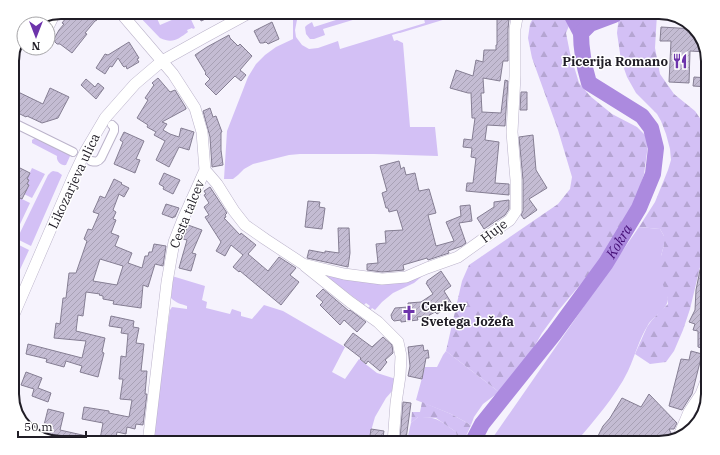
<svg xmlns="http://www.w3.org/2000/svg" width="720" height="455" font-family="'IBM Plex Serif',serif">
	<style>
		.green { fill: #d3c0f5 }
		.forest { fill: url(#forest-firs) }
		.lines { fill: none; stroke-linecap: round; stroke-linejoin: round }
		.river { stroke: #ac8adf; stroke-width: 16 }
		.building { fill: url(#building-hatch); stroke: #857e93; fill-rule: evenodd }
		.pedestrian-casing { stroke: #bbb3ca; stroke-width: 10 }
		.minor-casing { stroke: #bbb3ca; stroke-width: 12 }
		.pedestrian { stroke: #fff; stroke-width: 8 }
		.minor { stroke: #fff; stroke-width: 11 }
		.labels { text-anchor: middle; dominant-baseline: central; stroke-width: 3; stroke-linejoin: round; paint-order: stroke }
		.poi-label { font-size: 13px; font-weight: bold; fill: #201d26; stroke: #fff; text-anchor: end }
		.street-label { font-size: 13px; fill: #201d26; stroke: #fff }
		.water-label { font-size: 14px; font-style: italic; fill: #461077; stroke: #fff }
		.rim { fill: none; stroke: #201d26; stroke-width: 2 }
	</style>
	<defs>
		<pattern id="forest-firs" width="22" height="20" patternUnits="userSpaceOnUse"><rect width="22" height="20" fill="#d3c0f5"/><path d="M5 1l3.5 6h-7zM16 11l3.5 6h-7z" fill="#b5a5d2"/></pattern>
		<pattern id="building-hatch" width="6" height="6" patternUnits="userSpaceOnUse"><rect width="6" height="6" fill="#c4bcd3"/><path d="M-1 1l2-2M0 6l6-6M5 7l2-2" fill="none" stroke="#a8a1b5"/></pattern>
	</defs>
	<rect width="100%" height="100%" fill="#f6f3fd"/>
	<path class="green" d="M 135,12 L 154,12 L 160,25 L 188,13 L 195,28 L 193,29 L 192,28 L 187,30 L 188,32 C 178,39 173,44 160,38 Z
		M 293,12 L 297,12 L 297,20 L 295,30 L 296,37 L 302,45 L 309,49 L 318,48 L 338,41 L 340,49 L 425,23 L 424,19 C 430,11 450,12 458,12 L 459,15 L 400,33 L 399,33 L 392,35 L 394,41 L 397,40 L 403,43 L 410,127 L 435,127 L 438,156 L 374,154 L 300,154 L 289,155 L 253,164 L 244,169 L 238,175 L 233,179 L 224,179 L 227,131 L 248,77 L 256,64 L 265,55 L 276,47 L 293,39 Z
		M 361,12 L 379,12 L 323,29 L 325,35 L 314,39 L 310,39 L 306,34 L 305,27 L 307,25 L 312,22 L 314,27 Z
		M 35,138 L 37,138 L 71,154 L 66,165 C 61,166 56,161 57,156 L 32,143 L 32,140 Z
		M 32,168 L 45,174 L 32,198 L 22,193 L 26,190 L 29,185 L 27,184 L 29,180 L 27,179 Z
		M 53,171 L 58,172 L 62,175 L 31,246 L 17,239 L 48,175 L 51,172 Z
		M 20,198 L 30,203 L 14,237 L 12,236 L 12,212 Z
		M 639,227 L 660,229 L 664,236 L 664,245 L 661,256 L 668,299 C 667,311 653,316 648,325 C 639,339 635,356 628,371 C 616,396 593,422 575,443 L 489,443 Z
		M 15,243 L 29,250 L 12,287 L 12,249 Z
		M 319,271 L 355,279 L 426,273 L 414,283 L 393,293 L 382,302 L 375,310 L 372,308 L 370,311 L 367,309 L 370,306 L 366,303 L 364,305 Z
		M 172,276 L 205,286 L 202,300 L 207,302 L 206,308 L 230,314 L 232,309 L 241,312 L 241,316 L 252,319 L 264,305 L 283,311 L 345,347 L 332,372 L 345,379 L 359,359 L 377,373 L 396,379 L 393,390 L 386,398 L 375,417 L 371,431 L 369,443 L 152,443 L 170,310 L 172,307 L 187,309 L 187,306 C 181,304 176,303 171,298 Z
		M 446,351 L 499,392 L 483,404 L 474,417 L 471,425 L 451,414 L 416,400 L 425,367 L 437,367 L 443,355 Z
		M 418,417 C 437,416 442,422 456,432 L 457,440 L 457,443 L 404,443 L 407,440 L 411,423 Z"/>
	<path class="forest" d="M 536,12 L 572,12 L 571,21 L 566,33 L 570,53 L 579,83 L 590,96 L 612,114 L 637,127 L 645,135 L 648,145 L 644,174 L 636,199 L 625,223 L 605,255 L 558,311 L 542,333 L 526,361 L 506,385 L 499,392 L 446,351 L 462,281 L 469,265 L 558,204 L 570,189 L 572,177 L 558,130 L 532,58 L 528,38 L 530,24 Z
		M 619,12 L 659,12 L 657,14 L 655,48 L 660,74 L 674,94 L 695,111 L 706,127 L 708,139 L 708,252 L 701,263 L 690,309 L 683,330 L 674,351 L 666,362 L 650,364 L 635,354 L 647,327 L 652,320 L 668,304 L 668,299 L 663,285 L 661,272 L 661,256 L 664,245 L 664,236 L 660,229 L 639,227 L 655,202 L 668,170 L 671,160 L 670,149 L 666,134 L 661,121 L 657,114 L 636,93 L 627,77 L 621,60 L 617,33 L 619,15 Z
		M 422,402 L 451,414 L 471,425 L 463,443 L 457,443 L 457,440 L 456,432 L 436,418 L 418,417 L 411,423 L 412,412 L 420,412 Z"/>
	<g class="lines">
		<g class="river">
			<path d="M 570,12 L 581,33"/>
			<path id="s1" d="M 472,443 L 482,424 L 554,334 L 606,263 L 639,208 L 653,174 L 656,148 L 651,128 L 642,116 L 589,83 C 584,66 581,51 581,33 L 590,24 L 614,15 L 615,12"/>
		</g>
	</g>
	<path class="building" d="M 71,12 L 102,12 L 97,18 L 97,20 L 95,21 L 85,33 L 87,34 L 72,53 L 60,44 L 57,44 L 55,42 L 54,39 L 59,30 L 64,24 L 62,23 Z
		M 198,12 L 222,12 L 201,21 Z
		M 494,12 L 511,12 L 510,19 L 509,19 L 508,29 L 508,61 L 503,61 L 500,81 L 483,78 L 484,93 L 481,93 L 482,112 L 501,113 L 505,80 L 508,81 L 505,126 L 487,125 L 485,140 L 499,142 L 495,183 L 509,184 L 509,195 L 466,191 L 467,183 L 473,183 L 476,158 L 471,157 L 472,148 L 463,147 L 464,139 L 472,140 L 475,118 L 472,118 L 471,93 L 468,93 L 450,88 L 456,70 L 473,76 L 476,60 L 483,62 L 484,50 L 496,50 L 496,45 L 497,45 L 497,19 L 494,19 Z
		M 272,22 L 279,39 L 268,44 L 266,42 L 263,43 L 260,43 L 254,31 Z
		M 661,27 L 695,29 L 702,37 L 706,52 L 690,51 L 689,83 L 669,82 L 671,41 L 660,41 Z
		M 229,35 L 230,38 L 238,46 L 240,44 L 252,56 L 240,70 L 246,75 L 241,81 L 235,76 L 216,95 L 205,84 L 210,79 L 205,74 L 206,73 L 195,55 L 207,47 Z
		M 129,42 L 139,58 L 137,59 L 139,62 L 127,69 L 126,66 L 124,67 L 123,66 L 118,58 L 112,67 L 110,66 L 105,74 L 96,68 L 105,54 L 108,55 Z
		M 694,77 L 708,78 L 708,87 L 693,86 Z
		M 158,78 L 170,92 L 175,90 L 186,108 L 186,109 L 162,122 L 167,124 L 163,130 L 170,134 L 179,137 L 181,128 L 194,132 L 189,150 L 179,147 L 169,167 L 156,160 L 165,141 L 154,135 L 156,132 L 147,127 L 148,125 L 137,118 L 148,100 L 145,98 L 154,85 L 152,83 Z
		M 86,79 L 95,87 L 98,83 L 104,88 L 96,99 L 81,85 Z
		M 50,88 L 69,97 L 58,118 L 42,123 L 27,116 L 26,117 L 12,110 L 12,89 L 43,104 Z
		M 521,92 L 527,92 L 527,110 L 520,110 Z
		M 210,108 L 213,117 L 216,116 L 222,132 L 221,132 L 221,150 L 223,165 L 212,167 L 210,137 L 203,111 Z
		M 124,132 L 144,141 L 136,159 L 140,160 L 135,173 L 114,164 L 123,142 L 120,140 Z
		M 533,135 L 536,170 L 547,188 L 529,199 L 537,210 L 524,219 L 521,215 L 523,211 L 523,180 L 519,137 Z
		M 399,161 L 401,169 L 404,167 L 406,175 L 415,173 L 419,191 L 429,189 L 436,213 L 428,215 L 436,246 L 454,241 L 446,222 L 461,216 L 460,206 L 470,205 L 472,221 L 459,223 L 466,243 L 462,246 L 448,251 L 449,253 L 428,260 L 427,258 L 403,265 L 404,270 L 382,272 L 367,270 L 367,264 L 378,263 L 376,244 L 386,243 L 385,231 L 403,230 L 397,210 L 389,212 L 388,208 L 386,208 L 382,193 L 387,191 L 380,166 Z
		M 12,164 L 30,173 L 27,179 L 29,180 L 27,184 L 29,185 L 22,199 L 20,198 L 12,214 Z
		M 164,173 L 180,180 L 173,194 L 163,189 L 164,187 L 159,184 Z
		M 114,179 L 122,183 L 121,184 L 129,188 L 124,197 L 119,194 L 113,210 L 116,212 L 113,219 L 116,220 L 111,233 L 119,236 L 115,246 L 132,253 L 128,263 L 142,268 L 145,256 L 148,256 L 149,252 L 152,252 L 154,244 L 166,246 L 163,266 L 155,264 L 148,287 L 143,285 L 141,308 L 113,304 L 114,301 L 103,299 L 103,296 L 99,295 L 100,294 L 86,292 L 83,316 L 78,315 L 76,331 L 105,338 L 102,352 L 104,353 L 98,377 L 80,372 L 82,366 L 66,361 L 64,367 L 46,362 L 47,359 L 26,354 L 28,344 L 82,358 L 86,341 L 54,338 L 56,323 L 60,324 L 63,298 L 66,298 L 69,273 L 76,273 L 87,241 L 84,239 L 88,229 L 92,230 L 99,214 L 93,212 L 98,201 L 100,196 L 105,198 ZM 100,259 L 123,266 L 117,285 L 93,281 Z
		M 210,187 L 227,213 L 225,215 L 226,217 L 224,218 L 240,235 L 241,233 L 256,245 L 248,254 L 268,271 L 279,257 L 296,268 L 290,275 L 299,282 L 281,305 L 240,271 L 239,272 L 233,267 L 243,255 L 231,245 L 225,256 L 216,251 L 221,242 L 205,217 L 209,215 L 204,207 L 209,203 L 204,195 L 206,194 L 204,191 Z
		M 509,200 L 509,209 L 505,215 L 484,229 L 477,218 L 494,207 L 494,202 Z
		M 308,201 L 320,202 L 319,207 L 325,208 L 322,229 L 305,227 Z
		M 166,204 L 179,208 L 175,217 L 173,217 L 173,218 L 162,214 Z
		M 188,225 L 202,230 L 192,253 L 196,254 L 191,271 L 179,268 L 187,240 L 183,239 Z
		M 338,228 L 349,228 L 350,253 L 348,267 L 307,258 L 309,250 L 325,253 L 325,251 L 339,253 Z
		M 708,257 L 708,316 L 703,329 L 708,328 L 708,350 L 698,347 L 698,331 L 693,330 L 695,324 L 689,322 L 695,310 L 696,290 L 700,270 Z
		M 441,271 L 451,286 L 444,291 L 452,304 L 437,314 L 435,312 L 428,316 L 417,317 L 418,320 L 401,322 L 401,320 L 394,321 L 392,319 L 391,315 L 395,308 L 408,307 L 408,303 L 421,302 L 433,294 L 426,283 L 427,283 L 427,281 Z
		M 323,289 L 349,311 L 350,310 L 366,322 L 357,332 L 344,320 L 340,325 L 320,305 L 323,302 L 316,296 Z
		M 111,316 L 134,321 L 133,327 L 139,328 L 136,343 L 144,344 L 141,371 L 147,371 L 145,394 L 147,394 L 143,425 L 136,424 L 135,429 L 127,427 L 126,434 L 117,432 L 115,443 L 61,443 L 41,437 L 48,409 L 64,413 L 60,430 L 100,439 L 103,423 L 82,419 L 84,407 L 109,411 L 109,413 L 129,417 L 132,400 L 120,399 L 123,379 L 119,379 L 121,356 L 126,357 L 128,334 L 121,333 L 122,328 L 109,326 Z
		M 353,333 L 372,347 L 383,337 L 392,345 L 393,353 L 385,360 L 387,362 L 380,371 L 368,361 L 366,364 L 360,359 L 361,358 L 344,345 Z
		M 423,345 L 424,351 L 428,350 L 429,358 L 426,358 L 422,379 L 408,376 L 410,366 L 408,347 Z
		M 691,351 L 702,354 L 692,394 L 682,410 L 669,406 L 681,359 L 689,360 Z
		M 26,372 L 42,378 L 38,388 L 51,393 L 48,402 L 32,396 L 34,389 L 21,385 Z
		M 649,394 L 677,423 L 674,429 L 669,429 L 672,435 L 671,439 L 666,441 L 660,443 L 603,443 L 597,438 L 603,426 L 610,418 L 622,398 L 641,407 Z
		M 403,402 L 411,403 L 406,439 L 400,439 Z
		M 696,414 L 702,414 L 700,421 L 688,432 Z
		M 371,429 L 384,431 L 382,443 L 369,443 Z"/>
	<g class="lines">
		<defs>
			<path id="pedestrian" d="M 12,122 L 73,152
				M 91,161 C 96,162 98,162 101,158 L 114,131 L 114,127 L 112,125"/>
			<path id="minor" d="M 120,12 L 173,74 L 195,108 L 202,132 L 205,170 L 183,219 L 174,242 L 167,282 L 148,443
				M 48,27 L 54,15
				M 205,170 L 217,184 L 234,211 L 245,225 L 265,239 L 303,264 L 344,274 L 382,279 L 406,277 L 427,268 L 458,257 L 510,220 L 516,211 L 516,180 L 514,157 L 512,132 L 515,76 L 515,29 L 518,12
				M 305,266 L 350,302 L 378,322 L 398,342 L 401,356 L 400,376 L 396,403 L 393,443
				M 12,319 L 74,175 L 85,152 L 105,118 L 135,84 L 162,61 L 205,37 L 251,12
				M 678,438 L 689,412 L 701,394 L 708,376"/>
		</defs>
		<use href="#pedestrian" class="pedestrian-casing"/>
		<use href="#minor" class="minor-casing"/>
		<use href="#pedestrian" class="pedestrian"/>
		<use href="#minor" class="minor"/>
	</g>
	<defs>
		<symbol id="restaurant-bare" viewBox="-9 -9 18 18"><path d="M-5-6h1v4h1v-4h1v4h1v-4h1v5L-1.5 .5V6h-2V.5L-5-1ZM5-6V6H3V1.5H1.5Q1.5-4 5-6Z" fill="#6d34ab" stroke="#fff" stroke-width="2.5" paint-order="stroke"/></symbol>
		<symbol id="church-bare" viewBox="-9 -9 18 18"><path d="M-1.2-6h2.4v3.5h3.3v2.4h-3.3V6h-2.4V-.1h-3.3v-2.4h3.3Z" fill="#6d34ab" stroke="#fff" stroke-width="2.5" paint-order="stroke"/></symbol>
	</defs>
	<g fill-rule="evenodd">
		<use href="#restaurant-bare" x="669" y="50" width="22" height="22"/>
		<use href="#church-bare" x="398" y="302" width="22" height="22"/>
	</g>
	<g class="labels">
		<g class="poi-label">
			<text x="668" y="61">Picerija Romano</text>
			<text x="421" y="306" text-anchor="start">Cerkev<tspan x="421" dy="15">Svetega Jožefa</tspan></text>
		</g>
		<g class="street-label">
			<text transform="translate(74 181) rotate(-65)">Likozarjeva ulica</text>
			<text transform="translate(187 214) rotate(-68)">Cesta talcev</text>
			<text transform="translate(494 231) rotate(-37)">Huje</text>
		</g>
		<g class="water-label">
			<text stroke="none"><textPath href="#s1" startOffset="250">Kokra</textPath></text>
		</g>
	</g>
	<path d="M0 0H720V455H0ZM61 19H659A42 42 0 0 1 701 61V394A42 42 0 0 1 659 436H61A42 42 0 0 1 19 394V61A42 42 0 0 1 61 19Z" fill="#fff" fill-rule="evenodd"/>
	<path class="rim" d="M61 19H659A42 42 0 0 1 701 61V394A42 42 0 0 1 659 436H61A42 42 0 0 1 19 394V61A42 42 0 0 1 61 19Z"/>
	<g transform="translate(36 36) rotate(180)"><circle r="19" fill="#ffffff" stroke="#a6a5a8"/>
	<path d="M0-3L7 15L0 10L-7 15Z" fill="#6d34ab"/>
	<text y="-6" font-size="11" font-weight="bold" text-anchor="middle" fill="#201d26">N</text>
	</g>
	<path d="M18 431v6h68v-6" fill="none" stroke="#201d26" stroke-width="2"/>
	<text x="24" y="431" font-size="12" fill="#201d26" stroke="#ffffff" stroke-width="3" paint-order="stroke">50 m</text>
</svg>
